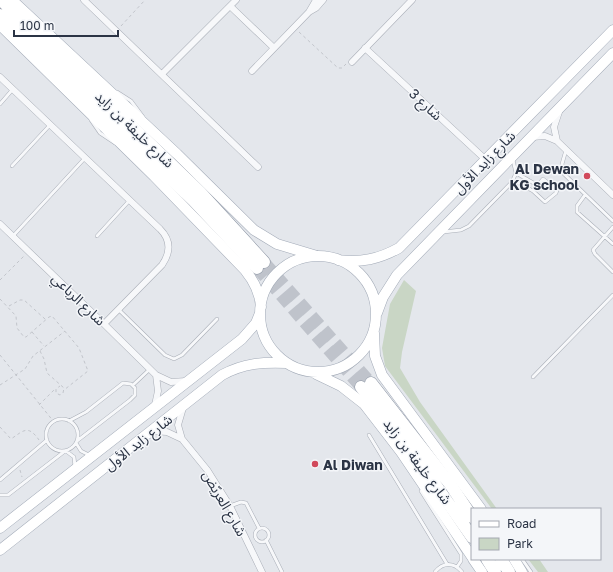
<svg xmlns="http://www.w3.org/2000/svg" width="613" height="572" font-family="'Golos Text','Noto Sans Arabic',sans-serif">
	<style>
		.green { fill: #c9d6c5 }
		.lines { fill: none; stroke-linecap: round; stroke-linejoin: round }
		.highway-tunnel { stroke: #bfc3cb; stroke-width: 12; stroke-dasharray: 12 6; stroke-linecap: butt }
		.lane-casing { stroke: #a9aeb7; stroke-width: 4 }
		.street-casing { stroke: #a9aeb7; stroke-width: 7 }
		.primary-casing { stroke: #a3abb8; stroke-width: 11 }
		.highway-casing { stroke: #8b94a3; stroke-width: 13 }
		.path { stroke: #c2c5cb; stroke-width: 1; stroke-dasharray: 3 3; stroke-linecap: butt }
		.lane { stroke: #f7f8fa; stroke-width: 3 }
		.street { stroke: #f7f8fa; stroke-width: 6 }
		.primary { stroke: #fff; stroke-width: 10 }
		.highway { stroke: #fff; stroke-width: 12 }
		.poi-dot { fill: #d1495b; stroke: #f4f6f9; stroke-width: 1.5 }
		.labels { text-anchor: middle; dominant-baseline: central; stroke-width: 3; stroke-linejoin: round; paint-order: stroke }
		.street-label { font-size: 14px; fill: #2b3445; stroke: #f4f6f9 }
		.poi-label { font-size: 14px; font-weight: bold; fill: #2b3445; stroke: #f4f6f9; text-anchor: end }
	</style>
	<rect width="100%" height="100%" fill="#e4e7ec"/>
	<path class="green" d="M 404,280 L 416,291 L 402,352 L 400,368 L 420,402 L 497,509 L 492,509 L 385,366 L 382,348 L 390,304 Z
		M 528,559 L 539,559 L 548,572 L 538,572 Z"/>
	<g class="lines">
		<path class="highway-tunnel" d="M 264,262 L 371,383
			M 257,268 L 361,387"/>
		<defs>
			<path id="lane" d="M 117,92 L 131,101 L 143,117
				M 0,104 L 13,89
				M 91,120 L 100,133 L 115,143
				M 566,150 L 562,164 L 564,174 L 613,221
				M 12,166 L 50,125
				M 516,173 L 537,185
				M 543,179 L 557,190 L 556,193 L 545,202 L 533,191 Z
				M 513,180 L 533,191
				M 585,195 L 577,206 L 577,212 L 613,244
				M 613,227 L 593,250 L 595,254 L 613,272
				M 443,232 L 461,230 L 469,226 L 512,182 L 516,173 L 513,160
				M 13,236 L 85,158
				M 97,236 L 129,201
				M 118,309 L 165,355 L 174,359 L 182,355 L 217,319
				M 533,377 L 613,295
				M 133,385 L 150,369
				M46 435a16 16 0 1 1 32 0a16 16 0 1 1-32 0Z
				M 69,421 L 86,412 L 123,383 L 131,384 L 135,388 L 135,395 L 130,400 L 77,441
				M 369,435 L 447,564
				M 76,443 L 81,451 L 89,455
				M 66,451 L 74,457 L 75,467
				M 0,480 L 47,440
				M 421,491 L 461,554 L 461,561 L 457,567
				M 0,495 L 8,495 L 65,451
				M 230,506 L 241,502 L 246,503 L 259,528
				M255 535a7 7 0 1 1 14 0a7 7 0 1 1-14 0Z
				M 266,540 L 282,572
				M 522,559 L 531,572
				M 435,572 C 443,562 454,562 462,572"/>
			<path id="street" d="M 84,0 L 258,167
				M 230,6 L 274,48
				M 309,12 L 316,0
				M 365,48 L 486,160
				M 352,62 L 412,0
				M 252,71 L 309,12 L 316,8 L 323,0
				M 162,74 L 236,0
				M 0,77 L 160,229 C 171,240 171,252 162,265 L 104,324
				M 532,137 L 545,136 L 557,141 L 613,195
				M 557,141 L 554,127 L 559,112
				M 0,224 L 104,324 L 156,375 L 171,382 L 186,381
				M 155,405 L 158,391 L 156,375
				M 151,431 L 167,432 L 182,439 L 208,471 L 230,506 L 262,572
				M 182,439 L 178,425 L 183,408"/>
			<path id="primary" d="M 12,0 L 177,154 L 254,230 L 277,244 L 317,256
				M 0,25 L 154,176 L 245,270 C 254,281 260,292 261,307
				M260 314a58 58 0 1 1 116 0a58 58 0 1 1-116 0Z
				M 338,260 C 361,263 379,259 399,248 L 613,30
				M 377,313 L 383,297 L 397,275 L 613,53
				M 374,333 L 375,356 L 382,375 L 481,509
				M 316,374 L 341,386 L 364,404 L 401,452 L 472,557
				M 0,528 L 242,339 L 256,323 L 260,313
				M 0,550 L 222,375 C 244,363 263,362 287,363
				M 473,559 L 482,572
				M 514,559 L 522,572"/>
			<path id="highway" d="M 1,0 L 200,192 L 264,262
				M 0,15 L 193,200 L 257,268
				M 371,383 L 450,484 L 472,517
				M 361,387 L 401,436 L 472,537
				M 487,559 L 495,572
				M 501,559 L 509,572"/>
		</defs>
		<use href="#lane" class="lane-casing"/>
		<use href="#street" class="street-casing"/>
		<use href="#primary" class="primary-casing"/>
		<use href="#highway" class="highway-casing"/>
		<path class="path" d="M 121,26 L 145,0
			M 299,32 L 338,68 L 342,68 L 346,64
			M 0,280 L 24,256
			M 0,299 L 16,316 L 17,328 L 24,337 L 26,337 L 49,317 L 52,316 L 79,348 L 88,371 L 64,390
			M 9,306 L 20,300 L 24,300 L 45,319
			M 32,332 L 44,346
			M 40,351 L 44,359 L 47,373 L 64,388 L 63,393 L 60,395 L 56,393 L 56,389 L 60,386
			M 0,355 L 54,422
			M 0,385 L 25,369 L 33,356 L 65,331
			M 39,405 L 55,389
			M 0,427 L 11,439 C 23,431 28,424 39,440
			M 20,470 L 22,477"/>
		<use href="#lane" class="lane"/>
		<use href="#street" class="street"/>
		<use href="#primary" class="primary"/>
		<use href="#highway" class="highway"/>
	</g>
	<g class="poi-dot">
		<circle cx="587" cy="176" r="4"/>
		<circle cx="315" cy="464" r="4"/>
	</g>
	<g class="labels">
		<g class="street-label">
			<text transform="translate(426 104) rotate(43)">شارع 3</text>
			<text transform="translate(135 129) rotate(44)">شارع خليفة بن زايد</text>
			<text transform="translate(484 162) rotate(-46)">شارع زايد الأول</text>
			<text transform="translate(79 299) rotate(44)">شارع الرباعي</text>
			<text transform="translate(138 442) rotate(-38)">شارع زايد الأول</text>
			<text transform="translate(418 461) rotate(53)">شارع خليفة بن زايد</text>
			<text transform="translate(225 503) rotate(60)">شارع العريّض</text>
		</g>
		<g class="poi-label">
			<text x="579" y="168">Al Dewan<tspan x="579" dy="16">KG school</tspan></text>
			<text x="323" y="464" text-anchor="start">Al Diwan</text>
		</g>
	</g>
	<rect x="471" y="508" width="130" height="52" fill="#f4f6f9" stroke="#a4a8b1"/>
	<rect x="479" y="521" width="20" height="6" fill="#ffffff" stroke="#a4a8b1"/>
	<text x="507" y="528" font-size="12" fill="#2b3445">Road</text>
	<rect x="479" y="538" width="20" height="12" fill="#c9d6c5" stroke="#a4a8b1"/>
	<text x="507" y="548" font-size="12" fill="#2b3445">Park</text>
	<path d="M14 30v6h104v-6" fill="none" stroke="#2b3445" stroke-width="2"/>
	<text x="20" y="30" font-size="12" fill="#2b3445" stroke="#f4f6f9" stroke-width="3" paint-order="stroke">100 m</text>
</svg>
